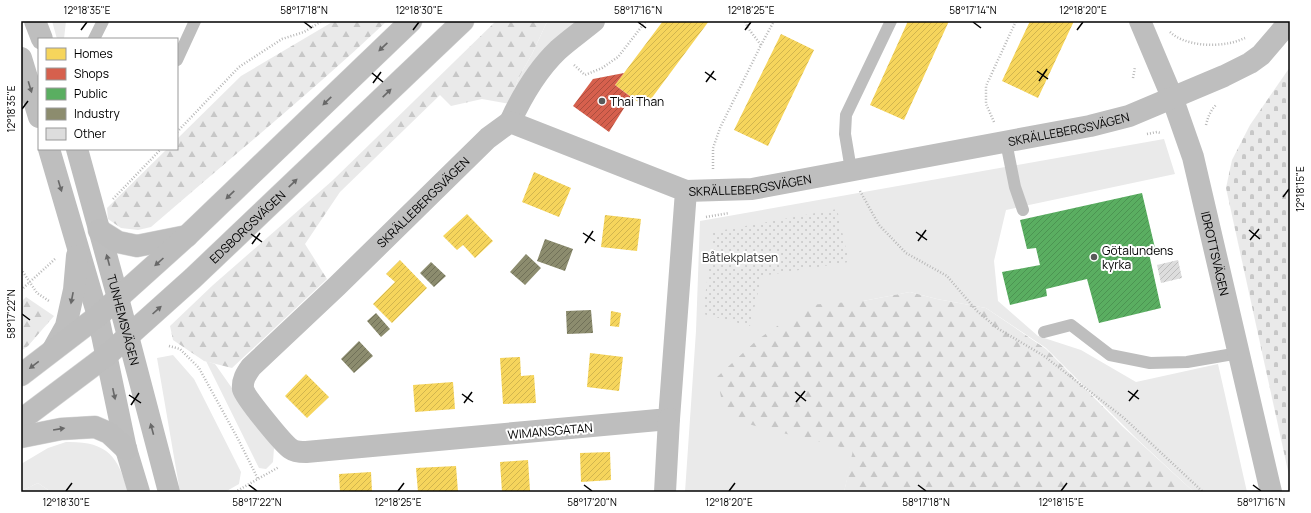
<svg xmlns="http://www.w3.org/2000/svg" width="1311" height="513" font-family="Manrope,sans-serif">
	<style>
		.grass { fill: #eaeaea }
		.forest { fill: url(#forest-firs) }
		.cemetery { fill: url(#cemetery-stones) }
		.park { fill: url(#park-dots) }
		.homes { fill: url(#homes-hatch) }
		.shops { fill: url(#shops-hatch) }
		.public { fill: url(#public-hatch) }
		.industry { fill: url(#industry-hatch) }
		.building { fill: url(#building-hatch) }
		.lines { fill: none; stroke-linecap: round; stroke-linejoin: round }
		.trunk-casing { stroke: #dbdbdb; stroke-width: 23 }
		.path { stroke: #b8b8b8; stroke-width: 2.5; stroke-dasharray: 1 2; stroke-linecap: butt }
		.service { stroke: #bebebe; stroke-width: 12 }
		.minor { stroke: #bebebe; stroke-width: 22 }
		.tertiary { stroke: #bebebe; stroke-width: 22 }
		.trunk { stroke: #bdbdbd; stroke-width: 22 }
		.oneway { fill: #686868 }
		.ticks { fill: none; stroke: #000; stroke-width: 1.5 }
		.poi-dot { fill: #595959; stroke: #fff; stroke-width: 1.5 }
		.labels { text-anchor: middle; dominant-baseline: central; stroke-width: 4; stroke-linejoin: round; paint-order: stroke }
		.poi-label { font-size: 12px; fill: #000; stroke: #fff; text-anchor: start }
		.street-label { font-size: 12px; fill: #000; stroke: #fff }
		.park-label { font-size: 12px; fill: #303030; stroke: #fff }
		.neatline { fill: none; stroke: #000; stroke-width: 1.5 }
		.ticks-label { font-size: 10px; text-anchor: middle; fill: #000 }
	</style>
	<defs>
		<pattern id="forest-firs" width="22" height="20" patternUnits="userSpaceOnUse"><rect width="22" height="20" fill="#eaeaea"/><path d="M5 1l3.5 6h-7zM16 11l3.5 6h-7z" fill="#c7c7c7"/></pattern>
		<pattern id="cemetery-stones" width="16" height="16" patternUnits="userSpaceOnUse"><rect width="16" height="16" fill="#eaeaea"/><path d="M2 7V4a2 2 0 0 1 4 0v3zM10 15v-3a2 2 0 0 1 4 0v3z" fill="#c7c7c7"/></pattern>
		<pattern id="park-dots" width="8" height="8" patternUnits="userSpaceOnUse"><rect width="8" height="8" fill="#eaeaea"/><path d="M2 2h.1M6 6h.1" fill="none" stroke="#c7c7c7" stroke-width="1.8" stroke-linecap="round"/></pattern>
		<pattern id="homes-hatch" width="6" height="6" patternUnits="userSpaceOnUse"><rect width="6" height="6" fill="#f6d55c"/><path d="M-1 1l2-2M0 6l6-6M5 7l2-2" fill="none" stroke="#d1b54e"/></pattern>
		<pattern id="shops-hatch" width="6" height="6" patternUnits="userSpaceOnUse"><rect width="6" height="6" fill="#d6604d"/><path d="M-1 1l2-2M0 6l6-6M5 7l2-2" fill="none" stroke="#ab4d3e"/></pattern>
		<pattern id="public-hatch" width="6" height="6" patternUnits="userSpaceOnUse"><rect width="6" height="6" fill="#5aae61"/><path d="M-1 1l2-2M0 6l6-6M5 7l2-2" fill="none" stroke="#4c9452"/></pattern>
		<pattern id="industry-hatch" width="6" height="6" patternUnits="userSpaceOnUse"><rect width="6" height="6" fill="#8c8c6e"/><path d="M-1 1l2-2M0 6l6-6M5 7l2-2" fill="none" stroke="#707058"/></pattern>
		<pattern id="building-hatch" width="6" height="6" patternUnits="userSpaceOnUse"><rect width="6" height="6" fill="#ddd"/><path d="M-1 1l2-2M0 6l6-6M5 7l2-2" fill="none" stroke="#bcbcbc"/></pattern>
	</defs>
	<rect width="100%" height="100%" fill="#fff"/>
	<path class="grass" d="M 52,21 L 66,21 L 64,39 L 57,39 Z
		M 550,21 L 577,21 L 510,104 L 518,79 L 532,54 L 546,24 Z
		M 1164,139 L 1175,174 L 1006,210 L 994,261 L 998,301 L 1038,336 L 1081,350 L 1136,382 L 1218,364 L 1247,492 L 1194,492 L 1138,440 L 1046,348 L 986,308 L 937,299 L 910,292 L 863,301 L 854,450 L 844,492 L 685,492 L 696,331 L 700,221 Z
		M 173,355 L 194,379 L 241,472 L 239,484 L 225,492 L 180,492 L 157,358 Z
		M 206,361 L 215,364 L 274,448 L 273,462 L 266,469 L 259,468 Z
		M 66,442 C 106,441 118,455 128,492 L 51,492 L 38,483 L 21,491 L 21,464 L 48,448 Z"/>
	<path class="forest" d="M 334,21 L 387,21 C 311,93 230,158 151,227 L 138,230 L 121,228 L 108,219 L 107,208 L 167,149 L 177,149 L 177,139 L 241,76 Z
		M 496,21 L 550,21 L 546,24 L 532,54 L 518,79 L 510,104 L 482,99 L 451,106 L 440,95 L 340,192 L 305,244 L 327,279 L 232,368 L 204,361 L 173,340 L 170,326 L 213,285 L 332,181 Z
		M 910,292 L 937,299 L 986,308 L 1046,349 L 1122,426 L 1194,492 L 844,492 L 853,450 L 766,429 L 725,417 L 717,377 L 757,340 L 808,305 L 863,301 Z
		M 26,297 L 54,316 L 28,346 L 21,351 L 21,302 Z
		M 38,483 L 51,492 L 21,492 L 21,491 Z"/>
	<path class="cemetery" d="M 1290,67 L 1290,480 L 1226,188 L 1232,160 L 1250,125 Z"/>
	<path class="park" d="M 837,209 L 849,262 L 762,276 L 750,326 L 703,314 L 713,232 Z"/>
	<path class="homes" d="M 663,21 L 709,21 L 645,107 L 615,85 Z
		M 908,21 L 949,21 L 904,120 L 870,105 Z
		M 1030,21 L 1074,21 L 1038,98 L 1002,81 Z
		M 781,34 L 814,50 L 768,146 L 734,130 Z
		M 534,172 L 571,188 L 559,217 L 522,202 Z
		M 467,214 L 493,241 L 475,258 L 463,245 L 457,250 L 443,236 Z
		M 605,215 L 641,219 L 637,251 L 601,247 Z
		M 400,260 L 427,288 L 392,323 L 373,304 L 395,282 L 386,274 Z
		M 611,311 L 621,313 L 619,327 L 610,326 Z
		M 590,353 L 623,357 L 619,391 L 587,387 Z
		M 520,357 L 521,376 L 534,375 L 536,403 L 503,404 L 500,358 Z
		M 306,374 L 329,397 L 307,418 L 285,396 Z
		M 453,382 L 455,409 L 415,412 L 413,385 Z
		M 610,452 L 611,480 L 581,482 L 580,453 Z
		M 528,460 L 530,491 L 502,492 L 500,462 Z
		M 456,466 L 458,492 L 418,492 L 416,468 Z
		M 371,472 L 372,492 L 340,492 L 339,474 Z"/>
	<path class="shops" d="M 624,73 L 615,85 L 631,97 L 609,132 L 573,106 L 593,79 Z"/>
	<path class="public" d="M 1142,193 L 1155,248 L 1148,249 L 1161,308 L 1099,323 L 1087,279 L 1046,289 L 1047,296 L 1010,305 L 1002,272 L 1040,265 L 1036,248 L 1027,249 L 1020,220 Z"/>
	<path class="industry" d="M 545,239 L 573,249 L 565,271 L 537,261 Z
		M 526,254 L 541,268 L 525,285 L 510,272 Z
		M 431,262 L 446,276 L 434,287 L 420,273 Z
		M 591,310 L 593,333 L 567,334 L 566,311 Z
		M 376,313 L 390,329 L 381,337 L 367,321 Z
		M 359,341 L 373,356 L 354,373 L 341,359 Z"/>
	<path class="building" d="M 1178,260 L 1182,278 L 1161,283 L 1157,265 Z"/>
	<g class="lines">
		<defs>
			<g id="trunk">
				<path d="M 99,230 L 118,242 L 137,246 L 187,236"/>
				<path d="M 21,375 L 98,316 L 188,235 L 411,21"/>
				<path id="s4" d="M 21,420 L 106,356 L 193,278 L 463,21"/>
				<path d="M 21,437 L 61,429 L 95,427 L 109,433 L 126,449"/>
			</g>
		</defs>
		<use href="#trunk" class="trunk-casing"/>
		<path class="path" d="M 1170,32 C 1184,45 1211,47 1230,43 C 1235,42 1240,40 1245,38
			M 761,45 L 774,21
			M 574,65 L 585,75 L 602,68 L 618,57 L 646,21
			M 1133,78 L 1135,67
			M 994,122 L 986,104 L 986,86 L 1016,21
			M 1206,125 C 1208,117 1210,111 1216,105
			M 177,132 L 239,67 L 282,39 L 304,32 L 322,21
			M 1147,134 L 1157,132 L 1161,133
			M 713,169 L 713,148 L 720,128 L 761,45 L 748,28 L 745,21
			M 860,191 L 879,225 L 906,253 L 947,276 L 977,311 L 997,328 L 1044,356 L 1124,418 L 1203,492
			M 113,199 L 161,149
			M 706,217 L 729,213
			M 21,269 L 37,293 L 49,301
			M 21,290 L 55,259
			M 169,346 L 180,349 L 199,368 L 238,439 L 258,479
			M 235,492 L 279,467"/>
		<path class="service" d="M 94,39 L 103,21
			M 177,60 L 195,21
			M 1006,142 L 1015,187 L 1023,210
			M 851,170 L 845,134 L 846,115 L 891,21
			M 1044,332 L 1071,325 L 1110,355 L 1150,363 L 1187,362 L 1239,353"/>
		<g class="minor">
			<path id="s1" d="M 1140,21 L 1172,97 L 1193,157 L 1271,492"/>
			<path d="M 510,122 C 522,96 537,70 558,50 C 569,40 582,31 594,21"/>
			<path id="s2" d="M 686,191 L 669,419 L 306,452 C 302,452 295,452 291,449 C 283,444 245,397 243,389 C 242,380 246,374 251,367 L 337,286 L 488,138 L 510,122 L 686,191 L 752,189 L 1090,126 L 1129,116 L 1224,76 L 1250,63 L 1261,55 L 1290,21"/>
			<path d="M 665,492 L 669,419"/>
		</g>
		<g class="tertiary">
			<path d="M 35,21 L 42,39"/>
			<path d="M 21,58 L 39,117"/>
			<path d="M 49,149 L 98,316 L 126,449 L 139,492"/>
			<path id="s3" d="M 77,149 L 118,298 L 169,492"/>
			<path d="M 52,351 L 66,326 L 74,290 L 77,256"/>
		</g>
		<use href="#trunk" class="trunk"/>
	</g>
	<defs><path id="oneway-solid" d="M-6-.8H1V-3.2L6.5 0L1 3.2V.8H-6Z"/></defs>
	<g class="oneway">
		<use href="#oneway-solid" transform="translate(383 47) rotate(137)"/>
		<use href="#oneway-solid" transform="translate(30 87) rotate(73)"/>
		<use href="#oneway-solid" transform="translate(387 93) rotate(-44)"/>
		<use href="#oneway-solid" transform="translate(327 101) rotate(136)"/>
		<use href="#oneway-solid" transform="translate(293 183) rotate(-44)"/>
		<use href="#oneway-solid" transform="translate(60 186) rotate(73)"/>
		<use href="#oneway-solid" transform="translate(230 195) rotate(136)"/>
		<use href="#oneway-solid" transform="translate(108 260) rotate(-105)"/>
		<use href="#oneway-solid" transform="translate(159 262) rotate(138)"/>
		<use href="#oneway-solid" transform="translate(72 298) rotate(101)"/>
		<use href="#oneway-solid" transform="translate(157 310) rotate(-42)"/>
		<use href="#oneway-solid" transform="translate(34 365) rotate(143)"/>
		<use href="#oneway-solid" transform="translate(114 394) rotate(78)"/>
		<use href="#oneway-solid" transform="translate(59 429) rotate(-9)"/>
		<use href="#oneway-solid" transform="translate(152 429) rotate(-105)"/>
	</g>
	<path class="ticks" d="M 304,22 L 312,28M 638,22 L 646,28M 973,22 L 981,28M 81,30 L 87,22M 413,30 L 419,22M 745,30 L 751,22M 1077,30 L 1083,22M 1037,71 L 1048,79M 705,72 L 716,80M 372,73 L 383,82M 1039,81 L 1047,69M 706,82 L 714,71M 373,83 L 381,72M 22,109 L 28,101M 1283,197 L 1289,189M 1249,230 L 1260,239M 916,232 L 927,240M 583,233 L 595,241M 251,234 L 262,242M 1250,240 L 1259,229M 918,241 L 926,230M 585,243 L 593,231M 252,244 L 260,233M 22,314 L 30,320M 1128,391 L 1139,399M 795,392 L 806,401M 462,394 L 473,402M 129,395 L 141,403M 1129,401 L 1138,390M 796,402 L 805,391M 464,403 L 472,392M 131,405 L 139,393M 249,485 L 257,491M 584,485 L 592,491M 918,485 L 926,491M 1253,485 L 1261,491M 66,491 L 72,483M 398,491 L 404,483M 729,491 L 735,483M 1061,491 L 1067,483"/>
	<g class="poi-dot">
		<circle cx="602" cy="101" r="4"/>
		<circle cx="1094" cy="257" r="4"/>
	</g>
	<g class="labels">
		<g class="poi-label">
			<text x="610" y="101">Thai Than</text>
			<text x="1102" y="250">Götalundens<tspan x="1102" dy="14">kyrka</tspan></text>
		</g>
		<g class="street-label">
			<text stroke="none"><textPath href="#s2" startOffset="1644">SKRÄLLEBERGSVÄGEN</textPath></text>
			<text stroke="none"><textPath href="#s2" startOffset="1320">SKRÄLLEBERGSVÄGEN</textPath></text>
			<text stroke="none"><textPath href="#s2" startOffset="948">SKRÄLLEBERGSVÄGEN</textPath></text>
			<text stroke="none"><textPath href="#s4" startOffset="298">EDSBORGSVÄGEN</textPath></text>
			<text stroke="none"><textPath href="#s1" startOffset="245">IDROTTSVÄGEN</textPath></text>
			<text stroke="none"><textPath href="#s3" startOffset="177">TUNHEMSVÄGEN</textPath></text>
			<text transform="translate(550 431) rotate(-5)">WIMANSGATAN</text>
		</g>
		<g class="park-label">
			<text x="740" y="257">Båtlekplatsen</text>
		</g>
	</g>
	<rect width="1311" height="513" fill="none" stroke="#ffffff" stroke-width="44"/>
	<rect x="38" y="38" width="140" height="112" fill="#ffffff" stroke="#999999"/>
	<rect x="46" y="48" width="20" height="12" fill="#f6d55c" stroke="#999999"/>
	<text x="74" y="58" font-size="12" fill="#000000">Homes</text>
	<rect x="46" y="68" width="20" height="12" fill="#d6604d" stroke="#999999"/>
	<text x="74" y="78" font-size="12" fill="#000000">Shops</text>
	<rect x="46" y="88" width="20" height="12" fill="#5aae61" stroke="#999999"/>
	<text x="74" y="98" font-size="12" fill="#000000">Public</text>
	<rect x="46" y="108" width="20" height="12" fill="#8c8c6e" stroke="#999999"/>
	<text x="74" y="118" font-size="12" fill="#000000">Industry</text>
	<rect x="46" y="128" width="20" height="12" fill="#dddddd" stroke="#999999"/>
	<text x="74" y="138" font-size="12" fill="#000000">Other</text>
	<rect x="22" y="22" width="1267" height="469" class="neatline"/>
	<g class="ticks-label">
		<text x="87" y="14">12°18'35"E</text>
		<text x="304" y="14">58°17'18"N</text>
		<text x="419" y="14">12°18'30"E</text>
		<text x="638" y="14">58°17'16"N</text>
		<text x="751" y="14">12°18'25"E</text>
		<text x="973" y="14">58°17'14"N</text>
		<text x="1083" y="14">12°18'20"E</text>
		<text transform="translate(11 109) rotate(-90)" y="4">12°18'35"E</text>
		<text transform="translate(1300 189) rotate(-90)" y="4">12°18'15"E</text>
		<text transform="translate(11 314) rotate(-90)" y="4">58°17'22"N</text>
		<text x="66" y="506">12°18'30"E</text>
		<text x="257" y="506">58°17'22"N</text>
		<text x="398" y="506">12°18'25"E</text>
		<text x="592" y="506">58°17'20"N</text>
		<text x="729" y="506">12°18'20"E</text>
		<text x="926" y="506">58°17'18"N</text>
		<text x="1061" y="506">12°18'15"E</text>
		<text x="1261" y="506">58°17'16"N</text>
	</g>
</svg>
